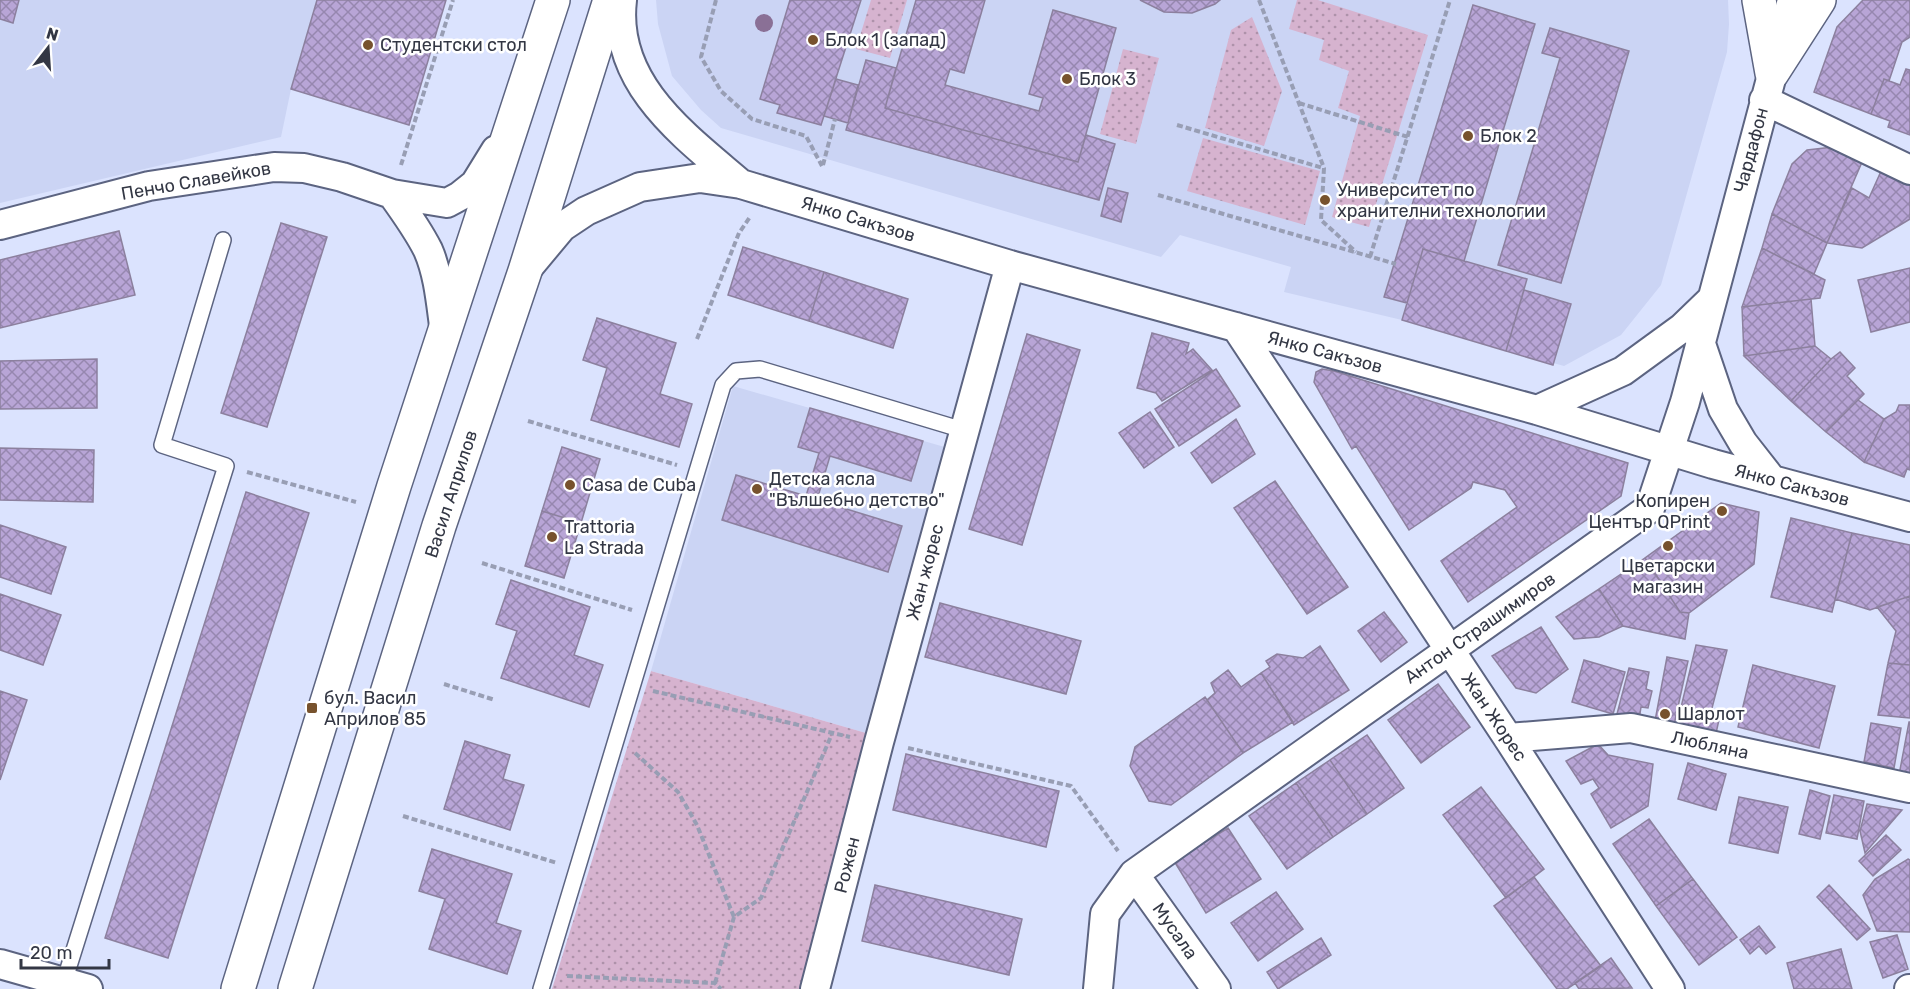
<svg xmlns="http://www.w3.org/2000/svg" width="1910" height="989" font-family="Rubik,sans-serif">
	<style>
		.built { fill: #cbd4f4 }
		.park { fill: url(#park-dots) }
		.building { fill: url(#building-cross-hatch); stroke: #8c809e; stroke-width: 1.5 }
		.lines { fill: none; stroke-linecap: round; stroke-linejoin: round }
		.lane-casing { stroke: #5c6481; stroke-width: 18 }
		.street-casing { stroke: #5c6481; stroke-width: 32 }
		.secondary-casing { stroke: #5c6481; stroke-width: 36 }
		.path { stroke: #989eb4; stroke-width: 4; stroke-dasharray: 6 3; stroke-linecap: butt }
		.lane { stroke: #fff; stroke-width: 15 }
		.street { stroke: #fff; stroke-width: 28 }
		.secondary { stroke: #fff; stroke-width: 33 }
		.tree { fill: #8a7096 }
		.poi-dot { fill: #77522d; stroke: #fff; stroke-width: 2 }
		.labels { text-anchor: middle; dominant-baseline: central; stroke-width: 5; stroke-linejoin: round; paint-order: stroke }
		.poi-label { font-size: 18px; fill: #333744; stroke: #fff; text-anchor: start }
		.street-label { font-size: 18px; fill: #333744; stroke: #fff }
	</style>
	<defs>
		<pattern id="park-dots" width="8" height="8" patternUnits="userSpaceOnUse" patternTransform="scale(1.5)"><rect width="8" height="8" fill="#d6b3cf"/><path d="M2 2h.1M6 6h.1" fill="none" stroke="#ae92aa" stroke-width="1.8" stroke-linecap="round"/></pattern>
		<pattern id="building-cross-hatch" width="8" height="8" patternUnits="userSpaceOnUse" patternTransform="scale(1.5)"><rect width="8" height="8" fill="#b8a5d6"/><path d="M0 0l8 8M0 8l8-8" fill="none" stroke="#9687af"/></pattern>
	</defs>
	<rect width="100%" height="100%" fill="#dbe3fe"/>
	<path class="built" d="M 0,0 L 317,0 L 291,89 L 281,137 L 0,203 Z
		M 656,0 L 1728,0 L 1729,24 L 1727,52 L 1661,285 L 1621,335 L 1564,366 L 1402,320 L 1284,292 L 1291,267 L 1180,235 L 1161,257 L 721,128 L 701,110 L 672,76 L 658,24 Z
		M 733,386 L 948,448 L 866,733 L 651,671 Z"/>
	<path class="park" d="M 871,0 L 907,0 L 890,58 L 856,49 Z
		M 1297,0 L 1318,0 L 1428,35 L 1369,227 L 1332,217 L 1360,116 L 1338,108 L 1349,71 L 1319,60 L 1324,40 L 1289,29 Z
		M 1252,17 L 1282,91 L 1264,146 L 1205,128 L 1231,30 Z
		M 1123,49 L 1159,58 L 1136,144 L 1100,134 Z
		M 1203,138 L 1320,171 L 1305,225 L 1187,191 Z
		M 651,671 L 866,733 L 802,989 L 552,989 Z"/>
	<path class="building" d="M 0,0 L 19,0 L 13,23 L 0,19 Z
		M 317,0 L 446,0 L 409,125 L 291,89 Z
		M 790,0 L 861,0 L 821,125 L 777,113 L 780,105 L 760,99 Z
		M 916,0 L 985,0 L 964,73 L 950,69 L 945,85 L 1039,111 L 1043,98 L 1029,94 L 1053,10 L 1116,28 L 1078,162 L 885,108 Z
		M 1140,0 L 1220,0 L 1215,4 L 1192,13 L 1164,12 Z
		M 1863,0 L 1910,0 L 1910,37 L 1902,42 L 1889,81 L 1884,79 L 1871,114 L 1814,92 L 1837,27 Z
		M 1473,5 L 1535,24 L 1464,261 L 1423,249 L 1407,303 L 1384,297 Z
		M 1550,28 L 1629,51 L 1561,283 L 1498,265 L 1560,58 L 1542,53 Z
		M 866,60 L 896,68 L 885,108 L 1078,162 L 1086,135 L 1115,144 L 1099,200 L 846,130 Z
		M 1906,69 L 1910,70 L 1910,135 L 1888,127 L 1890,121 L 1871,114 L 1884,79 L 1900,85 Z
		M 836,79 L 858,85 L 848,123 L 824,116 Z
		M 1833,147 L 1862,162 L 1827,243 L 1772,214 L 1792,164 L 1807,150 Z
		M 1882,169 L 1910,182 L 1910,219 L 1862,248 L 1827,243 L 1852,188 L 1869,198 Z
		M 1108,188 L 1128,193 L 1121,222 L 1101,216 Z
		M 1772,214 L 1827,243 L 1814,274 L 1762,248 Z
		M 281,223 L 327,237 L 267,427 L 221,413 Z
		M 119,231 L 135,295 L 0,328 L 0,260 Z
		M 743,247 L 824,272 L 809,321 L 728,295 Z
		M 1762,248 L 1825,280 L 1820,298 L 1742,307 Z
		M 1423,249 L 1527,279 L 1506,351 L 1402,320 Z
		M 1910,268 L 1910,322 L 1871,332 L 1858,280 Z
		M 824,272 L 908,299 L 893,348 L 809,321 Z
		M 1524,290 L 1571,304 L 1553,365 L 1506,351 Z
		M 1811,299 L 1815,346 L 1744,356 L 1742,307 Z
		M 597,318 L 676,343 L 660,394 L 692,404 L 679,447 L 591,420 L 607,368 L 583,360 Z
		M 1152,333 L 1189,343 L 1186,354 L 1193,349 L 1212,370 L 1162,401 L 1156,393 L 1137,388 Z
		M 1027,334 L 1080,350 L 1022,545 L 969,529 Z
		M 1815,346 L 1831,359 L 1791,401 L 1744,356 Z
		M 1840,352 L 1855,368 L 1847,376 L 1864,394 L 1826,432 L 1791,401 L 1831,359 Z
		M 97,359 L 97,408 L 0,409 L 0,361 Z
		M 1216,369 L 1240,406 L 1179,446 L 1155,409 Z
		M 1322,369 L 1334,371 L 1628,463 L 1621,496 L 1468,602 L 1441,561 L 1517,507 L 1505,490 L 1473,482 L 1471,488 L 1409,530 L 1356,446 L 1352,449 L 1314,382 L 1316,372 Z
		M 1858,400 L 1884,419 L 1864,462 L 1826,432 Z
		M 1899,405 L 1910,405 L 1910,470 L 1907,469 L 1904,477 L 1864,462 L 1884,419 L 1896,412 Z
		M 810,408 L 923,441 L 911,481 L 830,456 L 817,500 L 902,526 L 888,572 L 722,520 L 736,475 L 806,496 L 819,453 L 798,447 Z
		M 1150,412 L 1174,447 L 1144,468 L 1119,433 Z
		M 1236,419 L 1255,454 L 1212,483 L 1191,453 Z
		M 562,447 L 600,459 L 581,523 L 542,511 Z
		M 0,448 L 94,450 L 93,502 L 0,500 Z
		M 1275,481 L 1348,587 L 1307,614 L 1234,508 Z
		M 246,492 L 309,513 L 168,958 L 105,938 Z
		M 1721,503 L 1759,512 L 1754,564 L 1689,613 L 1680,612 L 1645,558 Z
		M 542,511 L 581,523 L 564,578 L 525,566 Z
		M 1791,518 L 1852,533 L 1832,612 L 1771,597 Z
		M 0,525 L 66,547 L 51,594 L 0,577 Z
		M 1852,533 L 1910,545 L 1910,596 L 1870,610 L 1835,599 Z
		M 1645,558 L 1680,612 L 1689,613 L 1685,639 L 1623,626 L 1599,589 Z
		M 511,580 L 590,607 L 574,655 L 603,665 L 589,707 L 501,678 L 517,631 L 496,624 Z
		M 1599,589 L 1623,626 L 1599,637 L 1574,639 L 1556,617 Z
		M 0,594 L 61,615 L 43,665 L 0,650 Z
		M 1910,596 L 1910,665 L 1888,663 L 1896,631 L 1877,607 Z
		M 940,603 L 1081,641 L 1066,694 L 925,657 Z
		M 1384,612 L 1407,642 L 1381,662 L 1358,631 Z
		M 1541,627 L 1568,669 L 1536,693 L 1516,688 L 1492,656 Z
		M 1696,645 L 1727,650 L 1711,712 L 1720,715 L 1715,738 L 1676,728 Z
		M 1320,646 L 1349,690 L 1294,725 L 1261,673 L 1270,667 L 1266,661 L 1277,654 L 1303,658 Z
		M 1667,657 L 1688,661 L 1674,725 L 1655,721 Z
		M 1584,660 L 1625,672 L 1613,714 L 1572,702 Z
		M 1888,663 L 1910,665 L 1910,718 L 1878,715 Z
		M 1753,665 L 1835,686 L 1819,748 L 1738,727 Z
		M 1629,668 L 1649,672 L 1646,689 L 1652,691 L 1648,708 L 1641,707 L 1639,720 L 1617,714 Z
		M 1228,670 L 1241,687 L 1261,673 L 1293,722 L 1243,753 L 1207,700 L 1215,693 L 1211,683 Z
		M 1438,684 L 1470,727 L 1421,763 L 1388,720 Z
		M 0,691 L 27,700 L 0,780 Z
		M 1205,697 L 1243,753 L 1171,805 L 1149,801 L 1130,766 L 1135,747 Z
		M 1909,722 L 1910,722 L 1910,778 L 1899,775 Z
		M 1871,723 L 1901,728 L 1894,768 L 1864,762 Z
		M 1367,735 L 1404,788 L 1367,814 L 1330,760 Z
		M 465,741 L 510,755 L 503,779 L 524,785 L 510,830 L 444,809 Z
		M 1598,744 L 1608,755 L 1653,764 L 1648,806 L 1611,828 L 1591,794 L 1599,788 L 1593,779 L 1581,784 L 1566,761 Z
		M 906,754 L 1059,791 L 1046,847 L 893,810 Z
		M 1330,760 L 1367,814 L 1333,837 L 1296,783 Z
		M 1688,763 L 1726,774 L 1716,810 L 1678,799 Z
		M 1296,783 L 1333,837 L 1287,869 L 1249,816 Z
		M 1481,787 L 1544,869 L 1506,898 L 1443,815 Z
		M 1810,790 L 1830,796 L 1820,839 L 1799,834 Z
		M 1834,795 L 1864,801 L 1857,839 L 1826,833 Z
		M 1739,797 L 1788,807 L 1778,853 L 1729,843 Z
		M 1867,804 L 1902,810 L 1865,853 L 1860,831 Z
		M 1649,819 L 1693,879 L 1656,906 L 1613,844 Z
		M 1228,828 L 1261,879 L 1206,913 L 1174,861 Z
		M 1886,835 L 1901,850 L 1873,876 L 1859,861 Z
		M 432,849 L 512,874 L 496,923 L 521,931 L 507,974 L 429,949 L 445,899 L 419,891 Z
		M 1908,859 L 1910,860 L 1910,932 L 1877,931 L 1863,895 L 1875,879 Z
		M 1534,877 L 1601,966 L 1567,989 L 1557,989 L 1494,906 Z
		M 1693,879 L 1737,937 L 1699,965 L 1656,906 Z
		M 875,885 L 1022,919 L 1009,975 L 862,941 Z
		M 1829,885 L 1870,929 L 1857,940 L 1817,897 Z
		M 1276,892 L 1303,929 L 1258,961 L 1231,923 Z
		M 1759,926 L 1775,947 L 1766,954 L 1759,946 L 1750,954 L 1740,940 Z
		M 1897,935 L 1908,969 L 1883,978 L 1870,942 Z
		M 1321,938 L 1331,955 L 1278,989 L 1267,972 Z
		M 1841,949 L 1852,989 L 1794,989 L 1787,963 Z
		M 1611,958 L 1632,988 L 1579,989 L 1575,983 Z"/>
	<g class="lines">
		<defs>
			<path id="lane" d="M 64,982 L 226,466 L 162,445 L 223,240
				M 541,989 L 723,385 L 736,371 L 760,369 L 963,430"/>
			<path id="street" d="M 622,0 C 612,84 685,136 741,184
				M 1764,100 L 1910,170
				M 392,194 C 405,212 418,230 428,250 C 439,275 441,305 445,333
				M 0,225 L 149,186 L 274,167 L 304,168 L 342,177 L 392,194 L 447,203 L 460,196 L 475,184 L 496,150
				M 527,269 L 562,227 L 586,211 L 640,187 L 700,178 L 741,184 L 1010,265 L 1537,410 L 1713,464 L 1910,517
				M 1236,327 L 1508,738 L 1670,989
				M 1700,341 L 1723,409 L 1743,443 L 1772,480
				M 1537,410 L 1623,371 L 1682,328 L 1711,300
				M 1508,738 L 1631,728 L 1910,788
				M 1134,874 L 1216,989
				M 0,964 L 88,989
				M 815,989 L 879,742 L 1010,265
				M 1098,989 L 1105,914 L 1134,874 L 1650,508 L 1685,402 L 1792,0
				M 1909,989 L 1910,989"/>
			<path id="secondary" d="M 1759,0 L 1772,73
				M 1772,73 L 1819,0
				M 238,989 L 394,486 L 553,0
				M 295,989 L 439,526 L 525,271 L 610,0"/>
		</defs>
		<use href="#lane" class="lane-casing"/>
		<use href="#street" class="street-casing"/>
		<use href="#secondary" class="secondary-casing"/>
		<path class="path" d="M 716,0 L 701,57 L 721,91 L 752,119 L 806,136 L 822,166
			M 1259,0 L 1324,168 L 1321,220 L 1356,252
			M 1299,103 L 1408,137
			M 1177,125 L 1323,168
			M 401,165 L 453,0
			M 823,165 L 835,119
			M 1158,195 L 1396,264
			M 1370,257 L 1450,0
			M 697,339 L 739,233 L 750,217
			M 528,421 L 677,465
			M 247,472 L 356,502
			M 482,563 L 632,610
			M 444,684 L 495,700
			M 653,691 L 850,737
			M 908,748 L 1071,786 L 1118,851
			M 635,753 L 678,792 L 697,825 L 734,917
			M 403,816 L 557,863
			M 567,976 L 715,983 L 721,989
			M 715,983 L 734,917 L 761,898 L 832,734"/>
		<use href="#lane" class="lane"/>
		<use href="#street" class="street"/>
		<use href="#secondary" class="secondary"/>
	</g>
	<circle class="tree" cx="764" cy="23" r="9"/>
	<g class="poi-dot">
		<circle cx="813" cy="40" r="6"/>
		<circle cx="368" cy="45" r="6"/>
		<circle cx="1067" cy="79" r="6"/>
		<circle cx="1468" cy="136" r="6"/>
		<circle cx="1325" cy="200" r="6"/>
		<circle cx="570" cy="485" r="6"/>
		<circle cx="757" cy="489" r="6"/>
		<circle cx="1722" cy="511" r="6"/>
		<circle cx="552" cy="537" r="6"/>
		<circle cx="1668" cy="546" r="6"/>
		<rect x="306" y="702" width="12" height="12" rx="3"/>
		<circle cx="1665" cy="714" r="6"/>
	</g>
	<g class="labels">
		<g class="poi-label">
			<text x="825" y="40">Блок 1 (запад)</text>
			<text x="380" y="45">Студентски стол</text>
			<text x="1079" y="79">Блок 3</text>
			<text x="1480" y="136">Блок 2</text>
			<text x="1337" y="190">Университет по<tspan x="1337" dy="21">хранителни технологии</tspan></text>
			<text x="769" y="479">Детска ясла<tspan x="769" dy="21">"Вълшебно детство"</tspan></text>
			<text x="582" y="485">Casa de Cuba</text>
			<text x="1710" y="501" text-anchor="end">Копирен<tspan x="1710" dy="21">Център QPrint</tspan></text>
			<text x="564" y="527">Trattoria<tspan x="564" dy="21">La Strada</tspan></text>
			<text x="1668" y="566" text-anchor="middle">Цветарски<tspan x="1668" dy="21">магазин</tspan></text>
			<text x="324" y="698">бул. Васил<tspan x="324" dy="21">Априлов 85</tspan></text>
			<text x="1677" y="714">Шарлот</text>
		</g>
		<g class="street-label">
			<text transform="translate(1751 150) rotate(-75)">Чардафон</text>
			<text transform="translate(196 181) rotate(-10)">Пенчо Славейков</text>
			<text transform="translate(858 219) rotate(17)">Янко Сакъзов</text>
			<text transform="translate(1325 352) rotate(15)">Янко Сакъзов</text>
			<text transform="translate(1792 485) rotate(15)">Янко Сакъзов</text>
			<text transform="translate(451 494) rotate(-72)">Васил Априлов</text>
			<text transform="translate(925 572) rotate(-75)">Жан жорес</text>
			<text transform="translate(1480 628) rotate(-35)">Антон Страшимиров</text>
			<text transform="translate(1494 717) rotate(56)">Жан Жорес</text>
			<text transform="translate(1710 745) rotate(12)">Любляна</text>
			<text transform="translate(847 865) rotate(-76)">Рожен</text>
			<text transform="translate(1175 931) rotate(55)">Мусала</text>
		</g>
	</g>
	<g transform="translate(48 48) rotate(17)" stroke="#ffffff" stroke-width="4.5" paint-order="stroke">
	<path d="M0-4.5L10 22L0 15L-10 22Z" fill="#333744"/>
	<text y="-9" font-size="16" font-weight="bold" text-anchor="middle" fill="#333744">N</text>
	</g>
	<path d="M21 959v9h88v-9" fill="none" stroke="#333744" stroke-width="3"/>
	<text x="30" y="959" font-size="18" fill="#333744" stroke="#ffffff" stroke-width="4.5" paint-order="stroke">20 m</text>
</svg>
